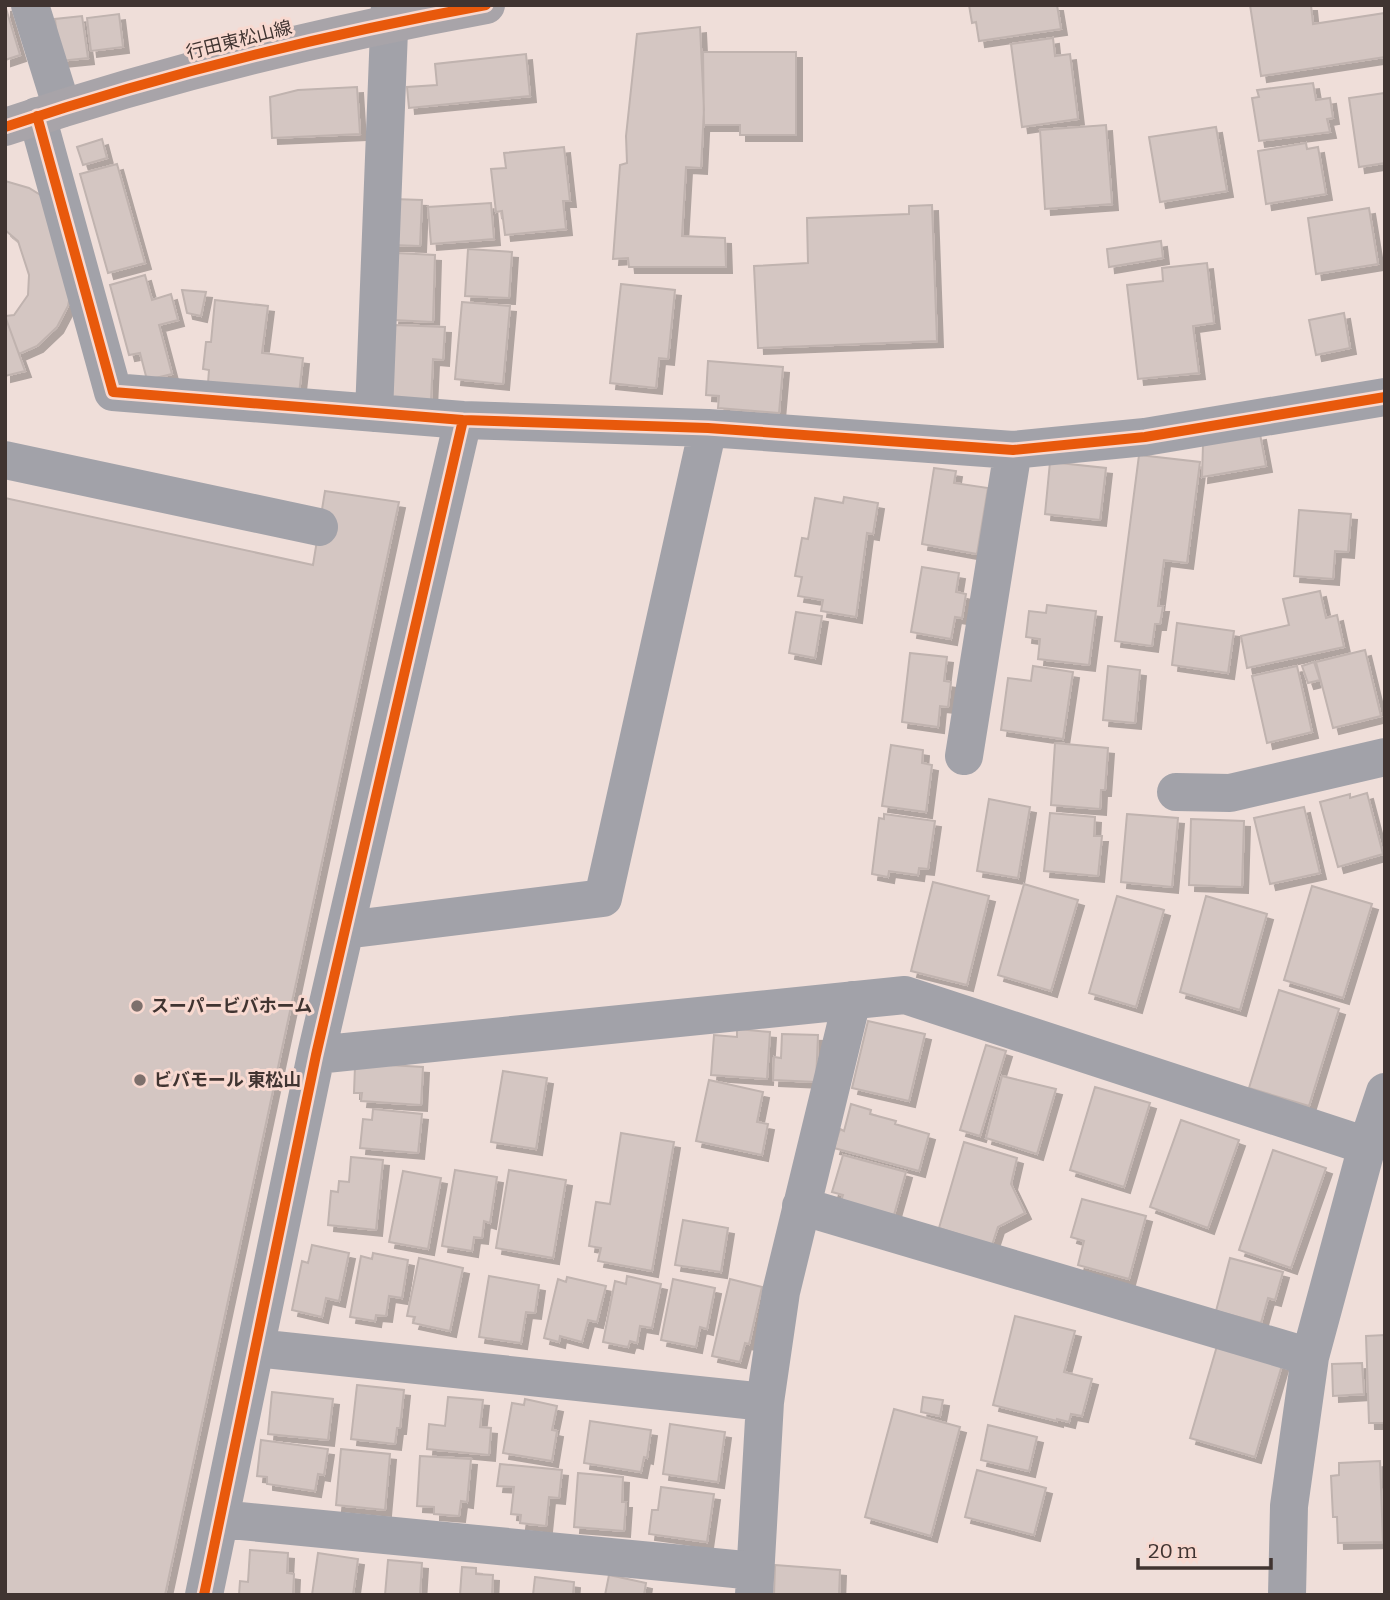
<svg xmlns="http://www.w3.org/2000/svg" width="1390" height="1600" font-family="Bitter,'Noto Sans JP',serif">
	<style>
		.building { fill: #d4c6c2; stroke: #c0b3af; stroke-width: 2; filter: url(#shadow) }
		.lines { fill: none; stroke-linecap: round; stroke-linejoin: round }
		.minor { stroke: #a2a2a9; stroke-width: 38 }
		.major { stroke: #a8a4a9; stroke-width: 38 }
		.cycleway-casing { stroke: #f8d9d0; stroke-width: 15 }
		.cycleway { stroke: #e8590c; stroke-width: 10 }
		.poi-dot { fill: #7d706c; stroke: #f8d9d0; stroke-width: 2.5 }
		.labels { text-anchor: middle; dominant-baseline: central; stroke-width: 6; stroke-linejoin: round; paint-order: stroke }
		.street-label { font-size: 18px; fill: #403431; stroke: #f8d9d0 }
		.poi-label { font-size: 18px; font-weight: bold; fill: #403431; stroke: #f8d9d0; text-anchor: start }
	</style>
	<defs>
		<filter id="shadow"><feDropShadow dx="6" dy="6" stdDeviation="0" flood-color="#0004"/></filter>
	</defs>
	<rect width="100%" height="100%" fill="#efded9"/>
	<path class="building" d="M 5,5 L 20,55 L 5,60 Z
		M 969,5 L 1057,5 L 1061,29 L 979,41 L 976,22 L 972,23 Z
		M 1250,5 L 1311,5 L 1313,24 L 1385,13 L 1385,57 L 1261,76 Z
		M 119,14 L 123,47 L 91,51 L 87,18 Z
		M 82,16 L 88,58 L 60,61 L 55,19 Z
		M 700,27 L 704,109 L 701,168 L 686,167 L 682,236 L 725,238 L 726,267 L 629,267 L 628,258 L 613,259 L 620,165 L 627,163 L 626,136 L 637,34 Z
		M 1053,38 L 1055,56 L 1070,54 L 1078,119 L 1022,127 L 1011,44 Z
		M 703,52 L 796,52 L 796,135 L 740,135 L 740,125 L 704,125 Z
		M 526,54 L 530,96 L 409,108 L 407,87 L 437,85 L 435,64 Z
		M 1313,83 L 1316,100 L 1330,98 L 1333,118 L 1327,119 L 1330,132 L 1259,141 L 1252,98 L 1259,97 L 1257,90 Z
		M 357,87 L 360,134 L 272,138 L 270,97 L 298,90 Z
		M 1385,93 L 1385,163 L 1359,167 L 1349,98 Z
		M 1106,125 L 1112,204 L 1045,209 L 1040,130 Z
		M 1216,127 L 1227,191 L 1160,202 L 1149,137 Z
		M 102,139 L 107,158 L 83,165 L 77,147 Z
		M 1306,143 L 1307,149 L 1318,147 L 1326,194 L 1266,204 L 1258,151 Z
		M 564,147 L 570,201 L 563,201 L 566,229 L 505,235 L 502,211 L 496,212 L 491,169 L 506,168 L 504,153 Z
		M 117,164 L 145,263 L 108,273 L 80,174 Z
		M 5,181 L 29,188 L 42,196 L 71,291 L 68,306 L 57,327 L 37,346 L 19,354 L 5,316 L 14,315 L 28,295 L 29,275 L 18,241 L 5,230 Z
		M 393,199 L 422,200 L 420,246 L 392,245 Z
		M 491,203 L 494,239 L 431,244 L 428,207 Z
		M 932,205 L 937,341 L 758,348 L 754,266 L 808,263 L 807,218 L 909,214 L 909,206 Z
		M 1369,208 L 1378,264 L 1316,274 L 1308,218 Z
		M 1161,241 L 1163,258 L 1109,267 L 1107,249 Z
		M 468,249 L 512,252 L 509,298 L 465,296 Z
		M 396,253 L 435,255 L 433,322 L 393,320 Z
		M 1207,263 L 1214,323 L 1193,326 L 1199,373 L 1138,379 L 1127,285 L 1163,281 L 1162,268 Z
		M 145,275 L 152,300 L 171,294 L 178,320 L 159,325 L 172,374 L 147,380 L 140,353 L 129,355 L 110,285 Z
		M 621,284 L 675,290 L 668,359 L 659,358 L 656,388 L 610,383 Z
		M 182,290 L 206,292 L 201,316 L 187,313 Z
		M 215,300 L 268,306 L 262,353 L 303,358 L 299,394 L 208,383 L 209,370 L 203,369 L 206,342 L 211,342 Z
		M 462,302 L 510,306 L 503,384 L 455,379 Z
		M 1344,313 L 1350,348 L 1316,355 L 1309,320 Z
		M 5,316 L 25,371 L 5,376 Z
		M 394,325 L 445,327 L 443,360 L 433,359 L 431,401 L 390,400 Z
		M 708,361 L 783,367 L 779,413 L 718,408 L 719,396 L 706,395 Z
		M 1260,434 L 1266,466 L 1202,477 L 1203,445 Z
		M 1139,455 L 1200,462 L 1187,563 L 1164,560 L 1158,606 L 1163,606 L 1160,624 L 1155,624 L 1152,646 L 1115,641 Z
		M 1050,462 L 1106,468 L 1100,520 L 1045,514 Z
		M 934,468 L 956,471 L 954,483 L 988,488 L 977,554 L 922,544 Z
		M 325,491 L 399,502 L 165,1595 L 5,1595 L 5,498 L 313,565 Z
		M 844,497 L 878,503 L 873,534 L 867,533 L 856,617 L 821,611 L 823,600 L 798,596 L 802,577 L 795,576 L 802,538 L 808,539 L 815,498 L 843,503 Z
		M 1299,510 L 1351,514 L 1348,552 L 1335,551 L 1333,579 L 1294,576 Z
		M 922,567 L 959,573 L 956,592 L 966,594 L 962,618 L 955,617 L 951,639 L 911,632 Z
		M 1320,591 L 1326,618 L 1337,615 L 1344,647 L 1247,668 L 1241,636 L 1289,625 L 1283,599 Z
		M 1047,605 L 1096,611 L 1089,665 L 1038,659 L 1040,639 L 1026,637 L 1029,611 L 1046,613 Z
		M 796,612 L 822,616 L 815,658 L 789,653 Z
		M 1177,623 L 1234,631 L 1228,673 L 1172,665 Z
		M 1365,650 L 1381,716 L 1333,728 L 1316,662 Z
		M 910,653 L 947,657 L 944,681 L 951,682 L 948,707 L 940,706 L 938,727 L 902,722 Z
		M 1314,662 L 1320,680 L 1308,683 L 1302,666 Z
		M 1033,666 L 1073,672 L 1063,739 L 1001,730 L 1008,678 L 1031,681 Z
		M 1108,666 L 1140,670 L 1135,723 L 1103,720 Z
		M 1297,666 L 1312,732 L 1267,743 L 1252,676 Z
		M 1055,743 L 1108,748 L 1105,790 L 1101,790 L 1100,809 L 1051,805 Z
		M 891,745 L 923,750 L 922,763 L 932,765 L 926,812 L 882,806 Z
		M 1367,793 L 1383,854 L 1338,867 L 1320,802 L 1350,794 L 1350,798 Z
		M 989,799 L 1030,807 L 1018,878 L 977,871 Z
		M 1304,807 L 1320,873 L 1270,884 L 1254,818 Z
		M 1050,813 L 1095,817 L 1094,836 L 1102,836 L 1098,876 L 1044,871 Z
		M 884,814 L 935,821 L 928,869 L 919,868 L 918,875 L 889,871 L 888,877 L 872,874 L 879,818 L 884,819 Z
		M 1127,814 L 1178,818 L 1172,887 L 1121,882 Z
		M 1191,819 L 1244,821 L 1242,887 L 1189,885 Z
		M 933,882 L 989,896 L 967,985 L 911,971 Z
		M 1024,884 L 1078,900 L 1051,991 L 998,975 Z
		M 1312,886 L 1372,904 L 1343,998 L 1284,980 Z
		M 1117,896 L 1164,910 L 1136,1007 L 1089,993 Z
		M 1206,896 L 1267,914 L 1240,1010 L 1180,992 Z
		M 1279,990 L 1339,1009 L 1309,1106 L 1249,1088 Z
		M 868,1021 L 925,1034 L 909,1101 L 852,1088 Z
		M 737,1029 L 770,1032 L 767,1079 L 711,1075 L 714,1035 L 737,1037 Z
		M 782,1034 L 818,1035 L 816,1082 L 773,1080 L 774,1057 L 781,1058 Z
		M 986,1045 L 1006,1051 L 980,1136 L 960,1130 Z
		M 371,1064 L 423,1067 L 421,1105 L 361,1101 L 362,1093 L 354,1093 L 355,1066 Z
		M 503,1071 L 547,1078 L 536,1149 L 491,1142 Z
		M 1002,1076 L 1056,1089 L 1037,1154 L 986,1138 Z
		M 709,1080 L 763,1092 L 757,1122 L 768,1124 L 762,1155 L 696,1141 Z
		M 1095,1087 L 1150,1103 L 1124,1187 L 1070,1170 Z
		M 851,1104 L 871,1110 L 870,1114 L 896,1121 L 895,1124 L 929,1134 L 919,1171 L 834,1148 L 840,1129 L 844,1131 Z
		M 373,1109 L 422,1114 L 418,1153 L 360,1148 L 363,1119 L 372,1120 Z
		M 1181,1120 L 1239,1140 L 1208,1228 L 1150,1207 Z
		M 621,1133 L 674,1142 L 652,1271 L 598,1261 L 601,1248 L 589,1246 L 596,1202 L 610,1204 Z
		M 964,1142 L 1017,1158 L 1011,1184 L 1025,1213 L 998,1227 L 992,1245 L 939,1228 Z
		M 1273,1150 L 1326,1168 L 1291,1268 L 1239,1250 Z
		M 843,1155 L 906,1172 L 894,1215 L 841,1201 L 843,1195 L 832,1192 Z
		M 351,1157 L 383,1160 L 376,1230 L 328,1225 L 331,1191 L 338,1192 L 339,1181 L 349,1182 Z
		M 455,1170 L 497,1177 L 490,1223 L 484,1221 L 482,1238 L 474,1237 L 472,1251 L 442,1246 Z
		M 509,1170 L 566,1180 L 553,1258 L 496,1248 Z
		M 403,1171 L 441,1178 L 428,1249 L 389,1242 Z
		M 1082,1199 L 1146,1216 L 1129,1279 L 1078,1265 L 1084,1241 L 1071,1237 Z
		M 683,1220 L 728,1228 L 721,1272 L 675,1265 Z
		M 312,1245 L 349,1253 L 339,1301 L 326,1298 L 322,1317 L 292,1310 L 302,1261 L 308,1263 Z
		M 373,1253 L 408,1260 L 402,1298 L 389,1296 L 386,1316 L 376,1315 L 375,1321 L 350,1317 L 361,1256 L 372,1259 Z
		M 419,1258 L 463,1268 L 450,1331 L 413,1323 L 415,1317 L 407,1316 Z
		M 1230,1258 L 1283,1272 L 1275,1300 L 1268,1298 L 1261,1323 L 1216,1311 Z
		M 489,1276 L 539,1285 L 535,1313 L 526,1312 L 521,1343 L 479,1337 Z
		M 627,1276 L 661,1284 L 652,1328 L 640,1326 L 637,1343 L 630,1341 L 628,1347 L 603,1342 L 615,1281 L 626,1284 Z
		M 567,1277 L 606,1286 L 597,1322 L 588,1320 L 582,1342 L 560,1336 L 559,1342 L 544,1338 L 558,1279 L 566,1282 Z
		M 673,1279 L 715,1288 L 707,1329 L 700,1327 L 696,1347 L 661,1340 Z
		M 730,1279 L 762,1287 L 749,1344 L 745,1343 L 740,1362 L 712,1356 Z
		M 1015,1316 L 1075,1331 L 1064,1372 L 1092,1379 L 1082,1416 L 1071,1414 L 1069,1422 L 1057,1419 L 1057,1421 L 993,1405 Z
		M 1385,1335 L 1385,1423 L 1369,1423 L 1366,1336 Z
		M 1217,1346 L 1282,1365 L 1255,1457 L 1190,1438 Z
		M 1362,1363 L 1364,1394 L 1333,1396 L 1332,1364 Z
		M 357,1385 L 404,1390 L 400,1428 L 397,1428 L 395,1444 L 351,1439 Z
		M 272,1392 L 333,1399 L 328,1440 L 268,1434 Z
		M 448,1397 L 483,1400 L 480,1427 L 491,1428 L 489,1455 L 427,1449 L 429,1424 L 445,1426 Z
		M 923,1397 L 943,1400 L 940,1416 L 921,1412 Z
		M 525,1399 L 557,1406 L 552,1430 L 557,1431 L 552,1461 L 503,1453 L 512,1403 L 524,1405 Z
		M 894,1409 L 960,1427 L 931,1536 L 865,1517 Z
		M 590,1421 L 651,1430 L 647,1458 L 644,1457 L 641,1472 L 584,1463 Z
		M 670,1424 L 725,1432 L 718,1482 L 663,1474 Z
		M 988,1425 L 1037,1437 L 1029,1471 L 981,1460 Z
		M 261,1440 L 328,1449 L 324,1475 L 318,1474 L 315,1491 L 267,1484 L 267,1477 L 257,1476 Z
		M 341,1449 L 390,1454 L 385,1510 L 336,1505 Z
		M 420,1456 L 471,1459 L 467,1502 L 461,1501 L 459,1516 L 434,1514 L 434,1507 L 417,1506 Z
		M 1380,1461 L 1383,1542 L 1338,1543 L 1337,1517 L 1333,1517 L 1331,1476 L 1339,1475 L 1339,1463 Z
		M 500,1464 L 562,1470 L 559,1498 L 549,1497 L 546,1526 L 520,1523 L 521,1515 L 511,1514 L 514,1487 L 497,1486 Z
		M 977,1470 L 1046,1488 L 1034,1535 L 965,1517 Z
		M 578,1473 L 623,1477 L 622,1502 L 626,1502 L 624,1531 L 574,1527 Z
		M 661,1487 L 714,1494 L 707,1542 L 649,1534 L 652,1510 L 658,1510 Z
		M 250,1550 L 288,1553 L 287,1573 L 294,1574 L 293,1595 L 239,1595 L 240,1581 L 248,1582 Z
		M 318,1553 L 358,1559 L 353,1595 L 312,1595 Z
		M 388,1560 L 422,1563 L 420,1595 L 385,1595 Z
		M 775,1565 L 840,1570 L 839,1595 L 774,1595 Z
		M 462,1567 L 476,1568 L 476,1574 L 493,1575 L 492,1595 L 460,1595 Z
		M 609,1575 L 646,1583 L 644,1595 L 605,1595 Z
		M 535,1577 L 574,1582 L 573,1595 L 533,1595 Z"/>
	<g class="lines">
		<path class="minor" d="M 30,5 L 62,108
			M 37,116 L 113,392 L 463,420 L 708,428 L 1013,450 L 1145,437 L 1385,397
			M 374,413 L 390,5
			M 5,460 L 319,527
			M 964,756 L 1013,450
			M 1176,792 L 1230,793 L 1385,757
			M 345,930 L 603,898 L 708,428
			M 316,1055 L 905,995 L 1367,1146
			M 801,1206 L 1310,1357
			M 256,1348 L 765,1402
			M 220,1519 L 755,1571
			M 204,1595 L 316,1055 L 463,420
			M 754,1595 L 765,1402 L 781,1292 L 852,1000
			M 1287,1595 L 1289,1506 L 1310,1357 L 1367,1146 L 1385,1092"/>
		<path class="major" d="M 5,127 C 163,74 323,35 486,5"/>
		<defs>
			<path id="cycleway" d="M 37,116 L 113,392 L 463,420 L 708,428 L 1013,450 L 1145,437 L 1385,397
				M 5,127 C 163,74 323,35 486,5
				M 204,1595 L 316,1055 L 463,420"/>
		</defs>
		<use href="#cycleway" class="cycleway-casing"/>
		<use href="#cycleway" class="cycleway"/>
	</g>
	<g class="poi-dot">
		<circle cx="137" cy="1006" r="7"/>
		<circle cx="140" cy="1080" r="7"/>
	</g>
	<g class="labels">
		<g class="street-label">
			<text transform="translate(239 40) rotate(-14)">行田東松山線</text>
		</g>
		<g class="poi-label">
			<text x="151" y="1006">スーパービバホーム</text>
			<text x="154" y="1080">ビバモール 東松山</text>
		</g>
	</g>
	<rect width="1390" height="1600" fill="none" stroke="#403431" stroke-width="14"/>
	<path d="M1138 1558v10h133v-10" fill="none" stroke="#403431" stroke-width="3.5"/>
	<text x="1148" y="1558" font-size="21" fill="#403431" stroke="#f8d9d0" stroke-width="5" paint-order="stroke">20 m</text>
</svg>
